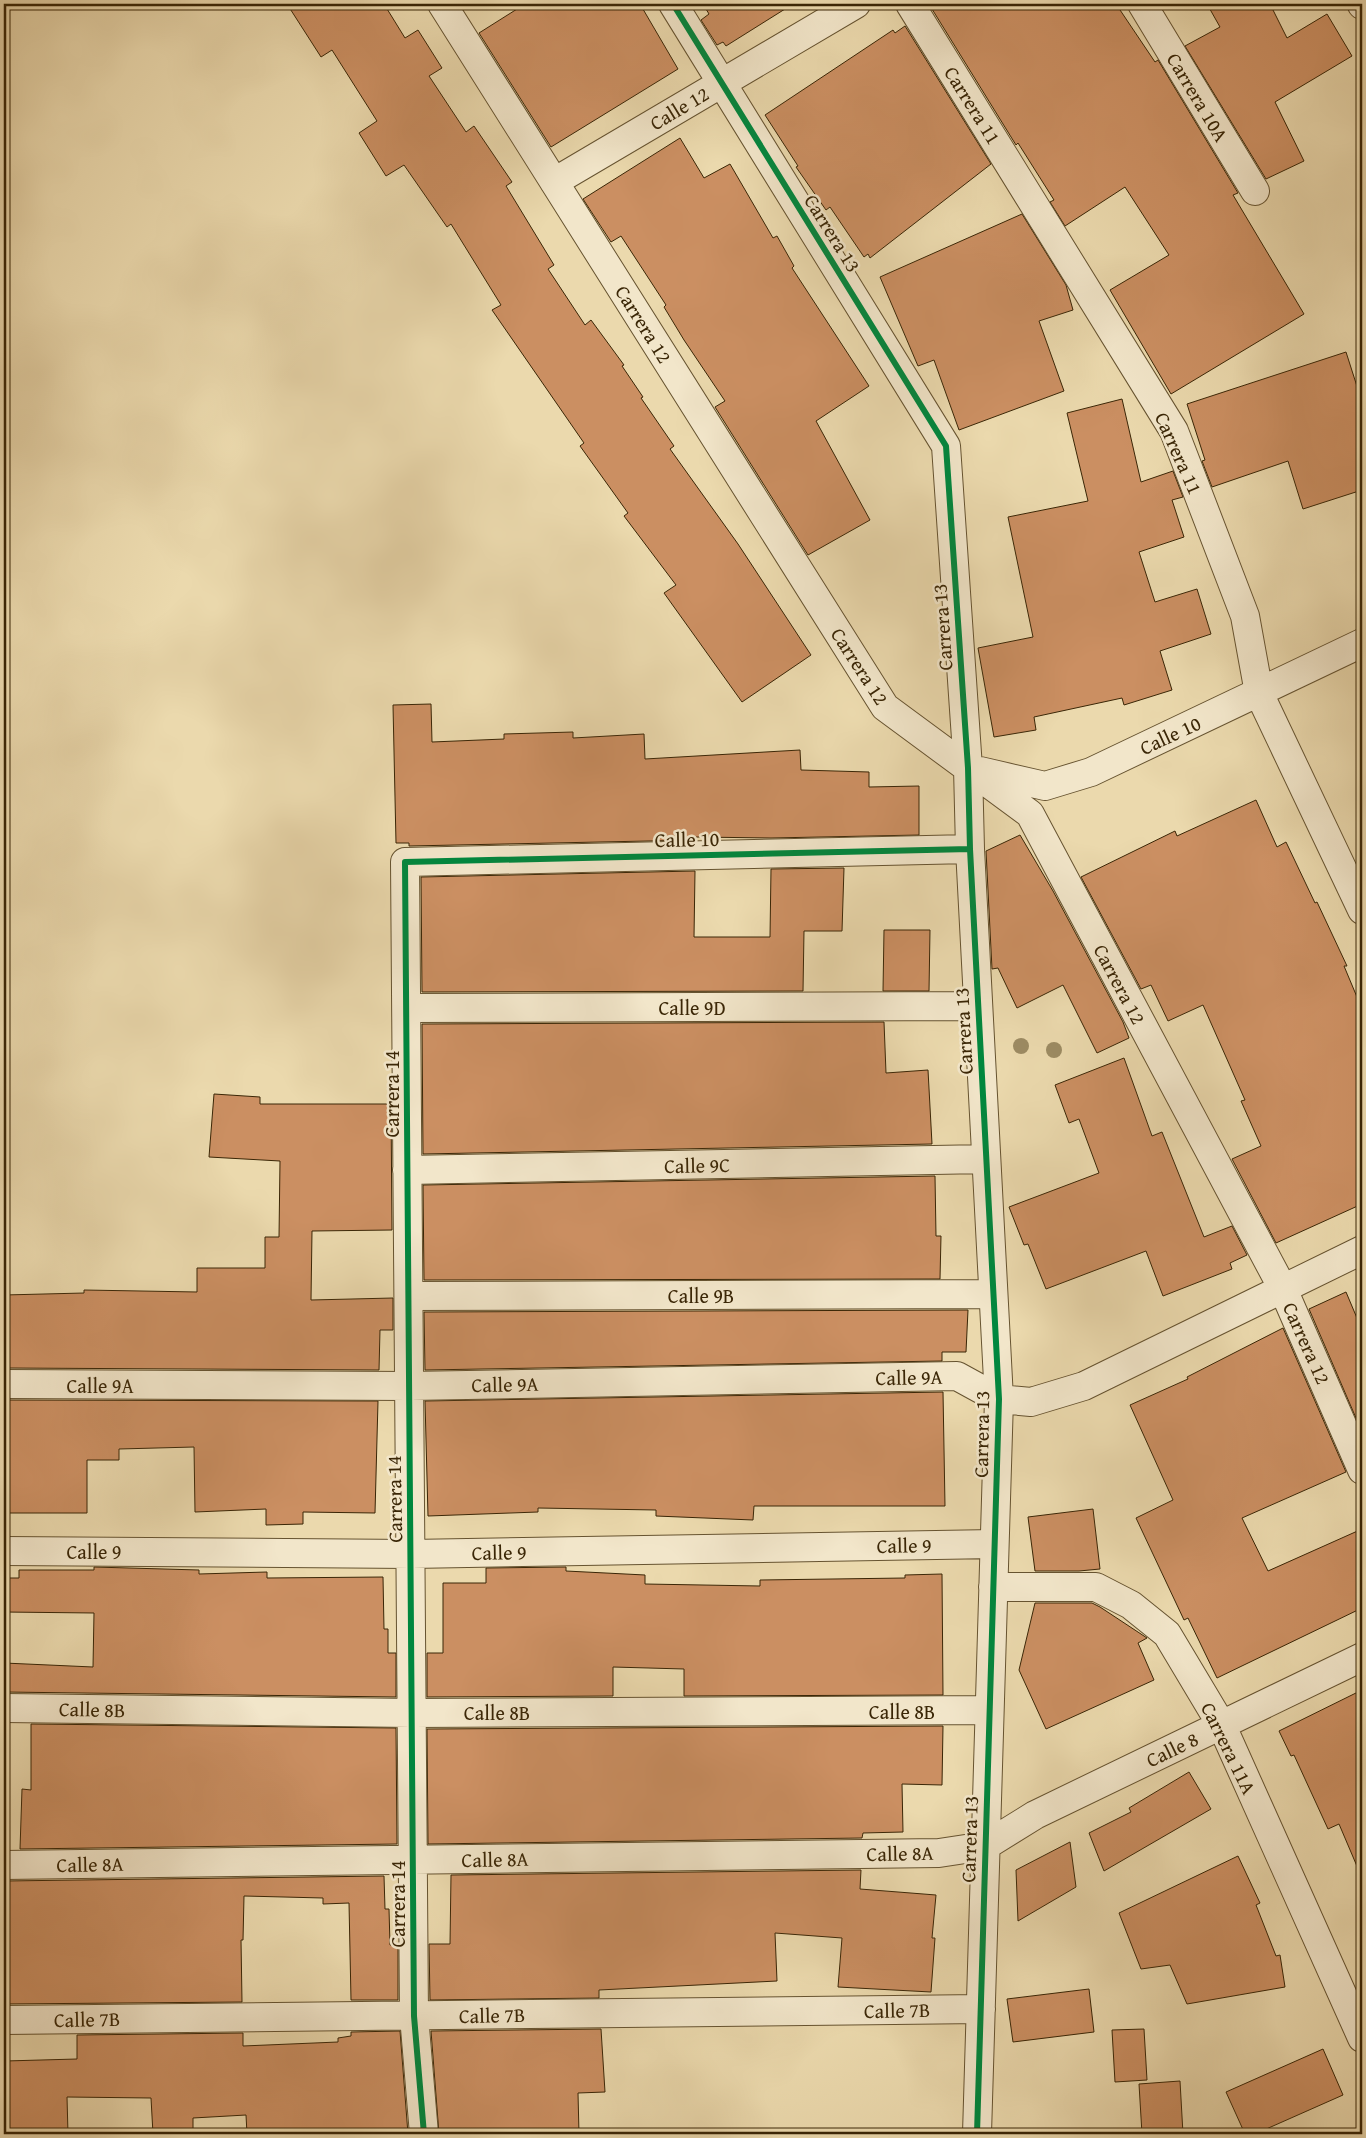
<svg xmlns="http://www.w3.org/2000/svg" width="1366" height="2138" font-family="'Gentium Book Plus',serif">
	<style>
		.building { fill: #cb8f62; stroke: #3a2606 }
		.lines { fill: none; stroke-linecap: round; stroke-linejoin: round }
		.minor-casing { stroke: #665330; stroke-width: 30 }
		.minor { stroke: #f2e6ca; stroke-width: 28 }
		.cycleway-casing { stroke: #f2e6ca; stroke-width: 9 }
		.cycleway { stroke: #00873e; stroke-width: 6 }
		.tree { fill: #9c8b63 }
		.labels { text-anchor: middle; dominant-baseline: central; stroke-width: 5; stroke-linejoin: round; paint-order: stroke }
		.street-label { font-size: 20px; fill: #3a2606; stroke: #f2e6ca }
	</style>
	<rect width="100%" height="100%" fill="#ebd9ad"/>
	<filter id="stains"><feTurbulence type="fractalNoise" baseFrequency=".004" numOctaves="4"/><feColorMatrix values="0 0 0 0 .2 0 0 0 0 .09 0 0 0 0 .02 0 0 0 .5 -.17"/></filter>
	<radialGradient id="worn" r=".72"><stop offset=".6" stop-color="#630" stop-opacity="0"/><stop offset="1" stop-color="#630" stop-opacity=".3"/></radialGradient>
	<path class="building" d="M 287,4 L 384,4 L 405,38 L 418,30 L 442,68 L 429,76 L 466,132 L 474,126 L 512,182 L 506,186 L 554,265 L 548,269 L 585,325 L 591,320 L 624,365 L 622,366 L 643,397 L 641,398 L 674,446 L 670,449 L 738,544 L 811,655 L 742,702 L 664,593 L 676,585 L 624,516 L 628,513 L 580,446 L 584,443 L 492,310 L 501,305 L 451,224 L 447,227 L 404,165 L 386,176 L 359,133 L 377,121 L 332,50 L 321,57 Z
		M 525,4 L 640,4 L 678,69 L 551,147 L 479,33 Z
		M 703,4 L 793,4 L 726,46 L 723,42 L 717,45 L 701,20 L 709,14 Z
		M 940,4 L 1116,4 L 1155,62 L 1158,60 L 1238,193 L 1233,195 L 1304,314 L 1171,394 L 1110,290 L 1169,255 L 1125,187 L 1065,226 L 1050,202 L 1054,200 L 1018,143 L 1016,145 L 932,9 Z
		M 1207,4 L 1270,4 L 1287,38 L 1327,14 L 1352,56 L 1275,102 L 1304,161 L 1266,179 L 1185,46 L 1220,27 Z
		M 905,26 L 991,164 L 870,258 L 868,254 L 864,257 L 830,207 L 826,210 L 796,167 L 798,166 L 765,115 L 893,30 L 895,33 Z
		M 680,138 L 704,178 L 730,164 L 773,238 L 777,236 L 794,266 L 792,268 L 869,386 L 816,421 L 870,520 L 808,555 L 715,407 L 725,401 L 684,340 L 664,307 L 666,305 L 621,236 L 611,242 L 583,199 Z
		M 1022,214 L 1066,285 L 1073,310 L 1039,321 L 1064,391 L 959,430 L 934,360 L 918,366 L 880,277 Z
		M 1346,352 L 1362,402 L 1362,490 L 1303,509 L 1288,461 L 1212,487 L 1202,461 L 1205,460 L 1187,404 Z
		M 1122,399 L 1141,482 L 1173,471 L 1183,497 L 1172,500 L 1184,537 L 1139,552 L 1155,602 L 1197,589 L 1211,634 L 1160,651 L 1172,690 L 1124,705 L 1122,698 L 1034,717 L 1036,730 L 994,737 L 978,648 L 1033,637 L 1008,517 L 1088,501 L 1067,413 Z
		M 431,704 L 432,742 L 504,739 L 504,734 L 573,732 L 573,738 L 644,734 L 645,759 L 800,750 L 801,770 L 869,772 L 869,787 L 919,786 L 919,835 L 771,838 L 696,837 L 696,840 L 409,846 L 409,843 L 396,843 L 393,705 Z
		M 1256,800 L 1277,847 L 1286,842 L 1315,903 L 1317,902 L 1347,966 L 1344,966 L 1362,1009 L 1362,1204 L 1276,1243 L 1232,1159 L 1261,1146 L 1241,1101 L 1245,1100 L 1203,1005 L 1168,1021 L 1151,985 L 1141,989 L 1081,877 L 1175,831 L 1177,836 Z
		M 1020,835 L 1053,891 L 1123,1022 L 1129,1038 L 1097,1053 L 1063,985 L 1017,1008 L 998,968 L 992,969 L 986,851 Z
		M 844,868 L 842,931 L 804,931 L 803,991 L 422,992 L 421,877 L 695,871 L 694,937 L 770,937 L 771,869 Z
		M 884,930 L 930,930 L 929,991 L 883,991 Z
		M 884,1022 L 886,1073 L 928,1070 L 932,1144 L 423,1154 L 422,1024 Z
		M 1124,1058 L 1152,1136 L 1162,1132 L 1204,1237 L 1232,1226 L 1247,1255 L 1230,1263 L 1232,1269 L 1163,1296 L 1146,1251 L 1046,1289 L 1028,1244 L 1024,1245 L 1009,1207 L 1099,1173 L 1079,1119 L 1069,1123 L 1055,1085 Z
		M 214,1094 L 260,1097 L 260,1104 L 391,1104 L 392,1230 L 312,1231 L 311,1300 L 393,1298 L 393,1330 L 380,1330 L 379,1370 L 4,1368 L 4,1295 L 84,1293 L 84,1290 L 197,1292 L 197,1268 L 265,1268 L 265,1237 L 279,1237 L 280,1161 L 209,1157 Z
		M 935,1176 L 936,1236 L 941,1236 L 940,1279 L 424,1280 L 423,1185 Z
		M 1346,1292 L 1362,1330 L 1362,1432 L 1309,1309 Z
		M 968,1310 L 966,1352 L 942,1352 L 942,1361 L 425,1370 L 424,1312 Z
		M 1283,1328 L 1346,1472 L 1242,1518 L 1268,1571 L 1362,1529 L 1362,1608 L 1217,1678 L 1188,1618 L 1184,1620 L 1136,1518 L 1173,1500 L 1130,1405 L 1188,1379 L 1187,1377 Z
		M 943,1392 L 945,1506 L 754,1506 L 753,1520 L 656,1516 L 656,1510 L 538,1508 L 538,1512 L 428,1516 L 425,1401 Z
		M 4,1400 L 378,1401 L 375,1513 L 303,1512 L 303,1524 L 266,1525 L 266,1509 L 195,1512 L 194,1447 L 119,1449 L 119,1460 L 87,1460 L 87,1513 L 4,1513 Z
		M 1093,1509 L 1100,1569 L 1079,1571 L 1035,1571 L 1028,1517 Z
		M 94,1567 L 199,1570 L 199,1574 L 267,1572 L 267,1578 L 383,1577 L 384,1629 L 388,1629 L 388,1653 L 396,1653 L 396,1697 L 4,1692 L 4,1663 L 93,1667 L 94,1613 L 4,1612 L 4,1578 L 19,1578 L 19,1570 L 94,1570 Z
		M 566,1567 L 566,1571 L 645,1575 L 645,1584 L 760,1586 L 760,1580 L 905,1578 L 905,1575 L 942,1574 L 943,1695 L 684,1696 L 684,1669 L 613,1667 L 613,1696 L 427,1697 L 427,1653 L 443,1653 L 443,1583 L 486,1583 L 486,1568 Z
		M 1035,1603 L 1092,1603 L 1100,1607 L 1147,1638 L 1138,1643 L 1154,1680 L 1046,1729 L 1019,1670 Z
		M 1362,1690 L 1362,1878 L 1339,1824 L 1328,1829 L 1294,1755 L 1291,1756 L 1279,1731 Z
		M 31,1724 L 396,1728 L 397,1844 L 20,1849 L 22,1789 L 31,1790 Z
		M 943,1726 L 942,1785 L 902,1784 L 903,1832 L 863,1833 L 862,1838 L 428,1844 L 427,1729 Z
		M 1189,1772 L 1211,1809 L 1104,1871 L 1089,1833 L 1131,1812 L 1129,1808 Z
		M 1070,1842 L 1076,1887 L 1018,1921 L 1016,1870 Z
		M 1238,1856 L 1260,1903 L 1256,1905 L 1276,1956 L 1280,1955 L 1285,1987 L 1187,2004 L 1170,1965 L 1141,1969 L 1119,1913 Z
		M 861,1870 L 860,1889 L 936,1895 L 932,1938 L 935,1938 L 931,1992 L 838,1987 L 842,1938 L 775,1933 L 777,1981 L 599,1990 L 599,1998 L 430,2000 L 429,1944 L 450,1944 L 451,1875 Z
		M 384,1876 L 385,1909 L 389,1909 L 390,1945 L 398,1945 L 398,2000 L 351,2000 L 349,1903 L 323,1904 L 323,1898 L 244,1896 L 243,1940 L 241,1940 L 242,2002 L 4,2004 L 4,1881 Z
		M 1089,1989 L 1094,2032 L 1013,2042 L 1007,1999 Z
		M 601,2029 L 605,2092 L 578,2093 L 579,2134 L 439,2134 L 431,2031 Z
		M 1144,2029 L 1147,2080 L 1115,2082 L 1112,2030 Z
		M 400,2031 L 408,2134 L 247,2134 L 246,2115 L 193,2118 L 193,2134 L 153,2134 L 151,2098 L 67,2097 L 68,2134 L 6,2134 L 5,2061 L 77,2059 L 77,2035 L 243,2033 L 243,2046 L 338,2042 L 338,2038 L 351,2036 L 351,2032 Z
		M 1323,2049 L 1343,2095 L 1255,2134 L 1245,2134 L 1226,2092 Z
		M 1180,2081 L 1183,2134 L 1142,2134 L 1139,2084 Z"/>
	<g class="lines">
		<defs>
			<path id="minor" d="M 442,4 L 885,707 L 1030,814 L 1283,1289 L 1362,1470
				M 673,4 L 946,446 L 968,768 L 970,849 L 999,1399 L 977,2134
				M 910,4 L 1174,431 L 1245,616 L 1259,693 L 1362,910
				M 1142,4 L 1255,191
				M 1362,4 L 1362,5
				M 554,182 L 856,4
				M 980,771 L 1045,786 L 1091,772 L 1362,643
				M 407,1008 L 978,1006
				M 407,1170 L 986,1159
				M 409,1296 L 993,1294
				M 4,1384 L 409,1386 L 957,1376 L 999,1399 L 1031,1402 L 1084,1386 L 1362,1250
				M 4,1551 L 411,1554 L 994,1544
				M 993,1587 L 1096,1587 L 1131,1605 L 1167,1634 L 1222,1726 L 1362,2038
				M 4,1708 L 412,1713 L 989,1710
				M 4,1865 L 939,1853 L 985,1846 L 1035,1815 L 1362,1657
				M 4,2020 L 981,2009
				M 424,2134 L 414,2016 L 405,862 L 970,849"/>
		</defs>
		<use href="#minor" class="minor-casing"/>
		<use href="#minor" class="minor"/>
		<defs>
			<path id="cycleway" d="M 673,4 L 946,446 L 968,768 L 970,849 L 999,1399 L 977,2134
				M 424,2134 L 414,2016 L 405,862 L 970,849"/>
		</defs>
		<use href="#cycleway" class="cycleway-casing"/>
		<use href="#cycleway" class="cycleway"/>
	</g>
	<g class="tree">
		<circle cx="1021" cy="1046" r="8"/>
		<circle cx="1054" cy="1050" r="8"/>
	</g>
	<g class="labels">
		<g class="street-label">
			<text transform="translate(1198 97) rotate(59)">Carrera 10A</text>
			<text transform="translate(973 105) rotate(58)">Carrera 11</text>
			<text transform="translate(679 108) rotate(-31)">Calle 12</text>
			<text transform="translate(833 233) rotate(58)">Carrera 13</text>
			<text transform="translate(644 324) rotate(58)">Carrera 12</text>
			<text transform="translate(1179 453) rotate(66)">Carrera 11</text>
			<text transform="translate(942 627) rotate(-94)">Carrera 13</text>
			<text transform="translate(860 666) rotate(57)">Carrera 12</text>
			<text transform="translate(1170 735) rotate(-25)">Calle 10</text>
			<text transform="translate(687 839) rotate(-1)">Calle 10</text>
			<text transform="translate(1120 984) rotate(62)">Carrera 12</text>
			<text x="692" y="1007">Calle 9D</text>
			<text transform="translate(963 1031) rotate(-93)">Carrera 13</text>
			<text transform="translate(391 1094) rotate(-90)">Carrera 14</text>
			<text transform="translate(697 1165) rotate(-1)">Calle 9C</text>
			<text x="701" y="1295">Calle 9B</text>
			<text transform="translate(1307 1343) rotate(66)">Carrera 12</text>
			<text transform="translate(909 1377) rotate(-1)">Calle 9A</text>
			<text transform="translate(505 1384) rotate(-1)">Calle 9A</text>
			<text x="100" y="1385">Calle 9A</text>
			<text transform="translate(981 1434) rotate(-89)">Carrera 13</text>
			<text transform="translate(394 1499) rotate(-91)">Carrera 14</text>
			<text transform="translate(904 1545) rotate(-1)">Calle 9</text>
			<text x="94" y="1551">Calle 9</text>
			<text transform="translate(499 1552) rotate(-1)">Calle 9</text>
			<text transform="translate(92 1709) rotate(1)">Calle 8B</text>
			<text x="902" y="1711">Calle 8B</text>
			<text x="497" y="1712">Calle 8B</text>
			<text transform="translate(1229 1748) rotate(64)">Carrera 11A</text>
			<text transform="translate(1172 1749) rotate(-26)">Calle 8</text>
			<text transform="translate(969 1839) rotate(-88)">Carrera 13</text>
			<text transform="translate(900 1853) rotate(-1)">Calle 8A</text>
			<text transform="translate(495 1859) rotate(-1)">Calle 8A</text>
			<text transform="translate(90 1864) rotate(-1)">Calle 8A</text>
			<text transform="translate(397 1904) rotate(-90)">Carrera 14</text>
			<text transform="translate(897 2010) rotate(-1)">Calle 7B</text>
			<text transform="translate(492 2015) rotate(-1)">Calle 7B</text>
			<text transform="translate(87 2019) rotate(-1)">Calle 7B</text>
		</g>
	</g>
	<rect width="1366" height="2138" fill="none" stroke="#ebd9ad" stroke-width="20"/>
	<rect x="5" y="5" width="1356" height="2128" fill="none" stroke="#3a2606" stroke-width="2.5"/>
	<rect x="10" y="10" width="1346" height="2118" fill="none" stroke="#3a2606"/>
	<rect width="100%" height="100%" filter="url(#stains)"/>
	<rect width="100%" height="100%" fill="url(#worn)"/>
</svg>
